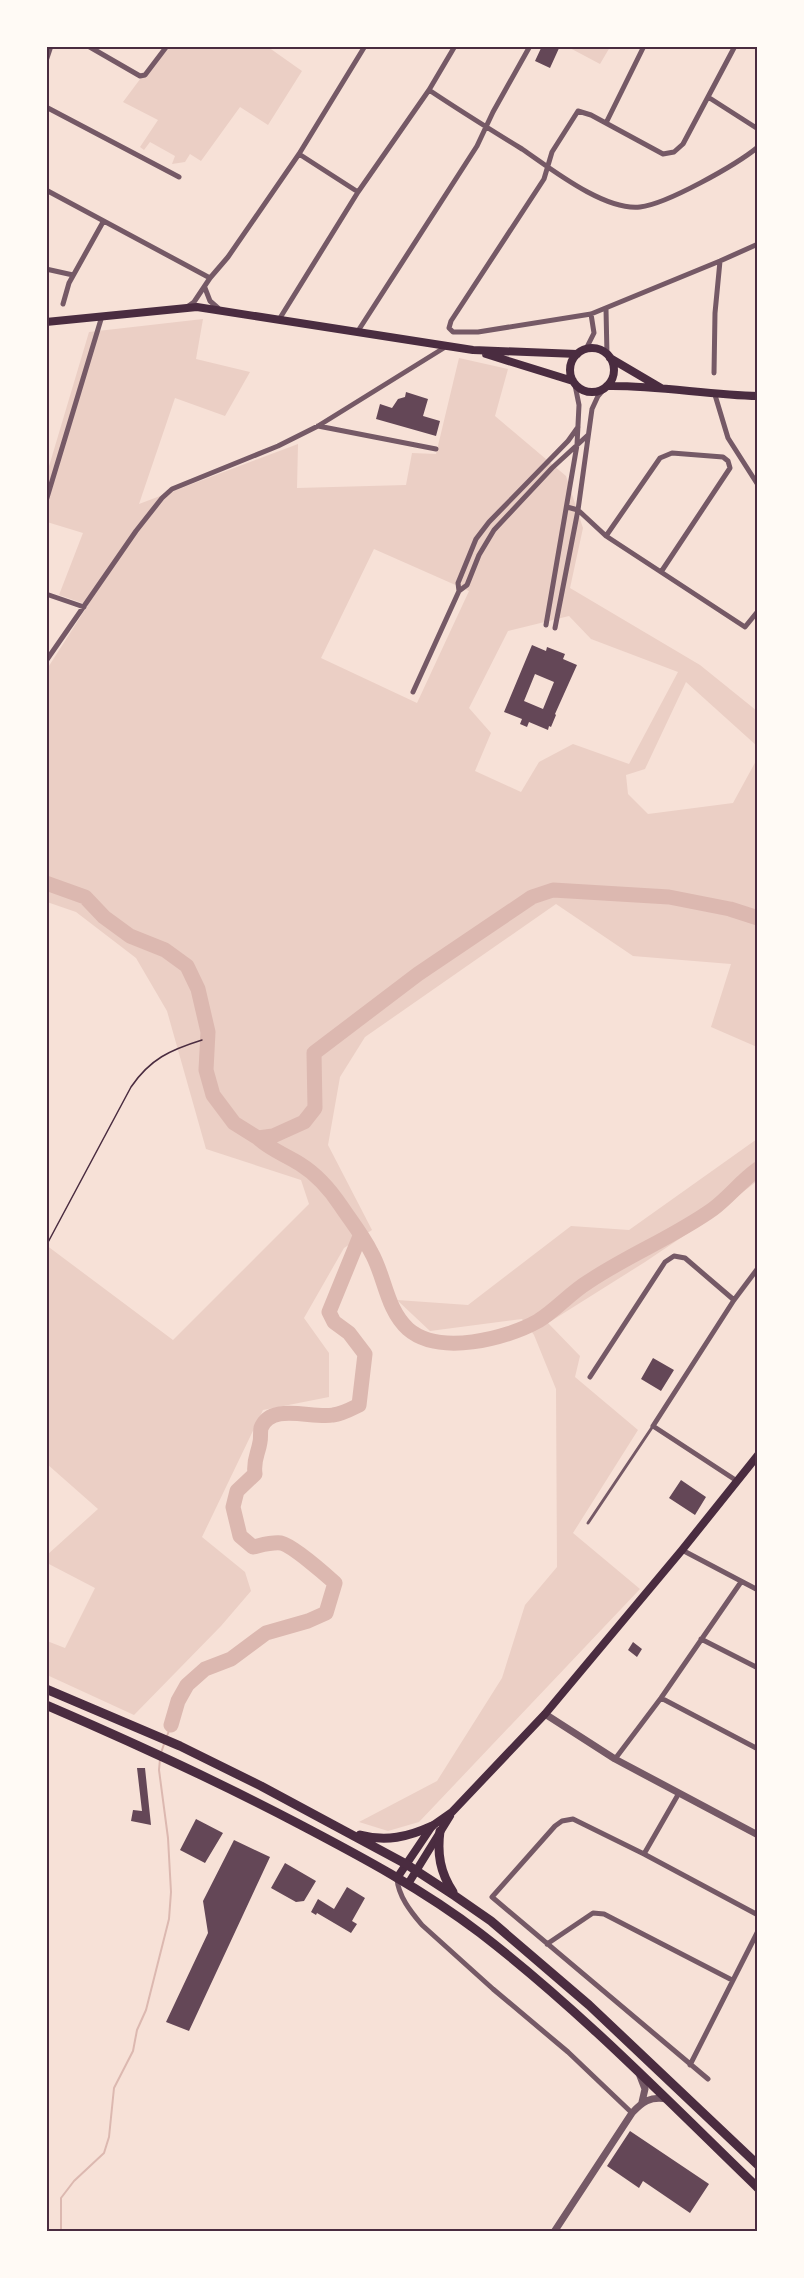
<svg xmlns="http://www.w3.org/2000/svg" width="804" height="2278" font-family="Rubik,sans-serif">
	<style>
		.green { fill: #ebcfc5; fill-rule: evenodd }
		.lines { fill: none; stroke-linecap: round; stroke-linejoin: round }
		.stream { stroke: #dcb8b0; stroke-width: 2 }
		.river { stroke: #dcb8b0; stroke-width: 15 }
		.building { fill: #644757; fill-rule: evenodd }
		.path { stroke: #4a2c40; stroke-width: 1.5 }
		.service { stroke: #755966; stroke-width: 3 }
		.minor { stroke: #755966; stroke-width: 5 }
		.tertiary { stroke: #755966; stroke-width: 7 }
		.secondary { stroke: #4a2c40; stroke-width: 8 }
		.trunk { stroke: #4a2c40; stroke-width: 9 }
		.neatline { fill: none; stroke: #4a2c40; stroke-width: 2 }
	</style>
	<rect width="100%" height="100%" fill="#f7e1d7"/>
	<path class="green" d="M 164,47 L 268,47 L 302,71 L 268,125 L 240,107 L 201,161 L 190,154 L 185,162 L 172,164 L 175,156 L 150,142 L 144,150 L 140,147 L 158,120 L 123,102 Z
		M 568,47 L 610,47 L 600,64 Z
		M 203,319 L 196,359 L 250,372 L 225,416 L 175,398 L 139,504 L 298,444 L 297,488 L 406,485 L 412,453 L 436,454 L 459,358 L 508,369 L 495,416 L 566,476 L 583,528 L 570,588 L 700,665 L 757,711 L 757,746 L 686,682 L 645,769 L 626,775 L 628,794 L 648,814 L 733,803 L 757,759 L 757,1047 L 711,1027 L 731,964 L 633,956 L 556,904 L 365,1037 L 340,1077 L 328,1145 L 372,1230 L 344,1248 L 304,1318 L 329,1353 L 329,1397 L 263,1410 L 202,1537 L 245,1572 L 251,1591 L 221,1626 L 134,1715 L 47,1675 L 47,1641 L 65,1648 L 95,1588 L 47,1563 L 47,1555 L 98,1509 L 47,1464 L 46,1245 L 173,1340 L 309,1204 L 301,1180 L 206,1149 L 167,1011 L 136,958 L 76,912 L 47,902 L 47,669 L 88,605 L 59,595 L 83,533 L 47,522 L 47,473 L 89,332 ZM 374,549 L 469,591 L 417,703 L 321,658 ZM 569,616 L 591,639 L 678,672 L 629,764 L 573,744 L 539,762 L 521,792 L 475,771 L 491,733 L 469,708 L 508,631 Z
		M 757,1139 L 757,1181 L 706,1221 L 645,1262 L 548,1323 L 580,1356 L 575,1377 L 638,1430 L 573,1533 L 640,1589 L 419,1822 L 388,1831 L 359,1822 L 437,1781 L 502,1678 L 525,1605 L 557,1567 L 556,1389 L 534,1335 L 522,1319 L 430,1331 L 397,1300 L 468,1305 L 571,1226 L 629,1230 Z"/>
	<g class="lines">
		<path class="stream" d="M 167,1736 L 171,1725
			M 161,1753 L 165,1741
			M 61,2232 L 61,2198 L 74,2181 L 104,2153 L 109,2137 L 114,2088 L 133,2051 L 137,2030 L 146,2010 L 169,1919 L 171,1892 L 168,1838 L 159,1770 L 160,1759"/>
		<path class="river" d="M 46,883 L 85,897 L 104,917 L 130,936 L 165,950 L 187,966 L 198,989 L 208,1032 L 206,1070 L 213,1095 L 234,1123 L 258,1138 L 273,1136 L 304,1122 L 315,1108 L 314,1053 L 418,974 L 532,897 L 553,890 L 669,897 L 730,909 L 758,918
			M 258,1138 C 271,1150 286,1155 300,1164 C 316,1174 331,1191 341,1206 C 351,1221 363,1236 371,1252 C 385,1276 386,1309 408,1329 C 439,1356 506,1339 538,1321 C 556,1310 570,1293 588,1282 C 628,1255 674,1237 713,1209 C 729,1197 741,1181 758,1169
			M 171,1725 L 178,1701 L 187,1685 L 205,1669 L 231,1659 L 266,1633 L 308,1621 L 326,1613 L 335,1583 C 325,1574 293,1546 281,1543 C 272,1542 262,1545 253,1547 L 240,1536 L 233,1507 L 237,1491 L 255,1474 C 253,1459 258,1455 260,1442 C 261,1438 260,1433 261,1428 C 271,1402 312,1419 333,1415 C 342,1414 351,1409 359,1405 L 365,1354 L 349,1333 L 334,1322 L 329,1312 L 360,1236"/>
	</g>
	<path class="building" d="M 542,46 L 560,46 L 550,68 L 535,61 Z
		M 406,392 L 428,399 L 423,416 L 440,421 L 436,436 L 376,419 L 380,404 L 392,408 L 398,399 L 405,397 Z
		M 532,645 L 546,651 L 547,647 L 565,654 L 563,659 L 577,665 L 555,714 L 556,715 L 551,727 L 549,726 L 548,730 L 529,722 L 527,727 L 520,724 L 522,719 L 504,712 ZM 535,674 L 554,682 L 543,709 L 524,701 Z
		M 653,1358 L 674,1370 L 661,1391 L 641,1379 Z
		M 681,1480 L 706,1497 L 695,1515 L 669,1498 Z
		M 633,1642 L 642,1649 L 637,1657 L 628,1650 Z
		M 137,1768 L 145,1768 L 151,1825 L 131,1821 L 133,1810 L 142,1811 Z
		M 196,1819 L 223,1833 L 205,1863 L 180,1850 Z
		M 234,1840 L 270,1857 L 189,2031 L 166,2022 L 208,1933 L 203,1901 Z
		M 285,1863 L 316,1881 L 304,1901 L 296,1902 L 271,1888 Z
		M 347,1887 L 365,1898 L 352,1921 L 357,1924 L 351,1933 L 317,1913 L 316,1915 L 311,1912 L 318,1899 L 334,1909 Z
		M 630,2131 L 709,2184 L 690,2213 L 643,2181 L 639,2188 L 607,2166 Z"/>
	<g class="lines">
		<path class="path" d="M 46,1246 L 131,1087 C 150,1059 170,1050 202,1040"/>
		<path class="service" d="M 588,1523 L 653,1426"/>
		<path class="minor" d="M 88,46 L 140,76 L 145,75 L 167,46
			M 735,46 L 683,144 L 674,152 L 663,154 L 591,115 L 578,111 L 552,152 L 544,179 L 451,321 L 449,328 L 453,332 L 478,332 L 591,314 L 720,261 L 758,244
			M 46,61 L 51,46
			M 429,90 C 459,110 491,130 522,149 C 550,168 604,211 640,207 C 667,204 736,165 758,147
			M 708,97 L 758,129
			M 46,107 L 179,177
			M 606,123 L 644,46
			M 299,154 L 358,192
			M 46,190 L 210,278
			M 46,269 L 73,275
			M 205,288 L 210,301 L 218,308
			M 63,304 L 69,283 L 103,222
			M 187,307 L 194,302 L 210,278 L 228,257 L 299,154 L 365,46
			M 606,309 L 607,355
			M 280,318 L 358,192 L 429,90 L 455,46
			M 358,331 L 477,146 L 493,112 L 530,46
			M 586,349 L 594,333 L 591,314
			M 714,373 L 715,313 L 720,261
			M 715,395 L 728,438 L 758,485
			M 318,426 L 436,449
			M 46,501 L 102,316
			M 567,507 L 578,510 L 606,536 L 745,627 L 758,611
			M 606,536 L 660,458 L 672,453 L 723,457 L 728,461 L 730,468 L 661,572
			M 459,591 L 467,585 L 479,555 L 494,530 L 552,468 L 588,435
			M 46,594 L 84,607
			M 546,625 L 577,445 L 579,405 L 575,385
			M 555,628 L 578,510 L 592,409 L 598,396 L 604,389
			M 46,661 L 136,531 L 162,498 L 172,489 L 278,446 L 318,426 L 447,346
			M 413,692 L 459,591 L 458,583 L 476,539 L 489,522 L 568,441 L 578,427
			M 590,1377 L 665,1262 L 674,1256 L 685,1258 L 734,1300
			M 737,1481 L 653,1426 L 734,1300 L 758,1268
			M 682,1550 L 758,1590
			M 701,1639 L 758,1668
			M 661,1698 L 758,1749
			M 615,1759 L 661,1698 L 741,1582
			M 644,1854 L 679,1793
			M 397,1878 C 398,1896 411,1912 422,1925 L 493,1989 L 568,2052 L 632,2113
			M 547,1944 L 593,1913 L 604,1914 L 732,1980
			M 690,2065 L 758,1931
			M 708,2079 L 492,1897 L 555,1826 L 562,1821 L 573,1819 L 644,1854 L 758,1915"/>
		<path class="tertiary" d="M 545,1714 L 615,1759 L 758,1835
			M 640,2076 L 645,2089 L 642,2102
			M 554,2232 L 632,2113 C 642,2102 650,2096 667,2099"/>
		<path class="secondary" d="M 46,322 L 197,307 L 473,350 L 577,354
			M570 370a22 22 0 1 1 44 0a22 22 0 1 1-44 0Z
			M 486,354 L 573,381
			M 610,358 L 661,388
			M 607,386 C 657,385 707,395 758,396
			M 397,1878 L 432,1826 L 452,1812 L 545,1714 L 682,1550 L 758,1455
			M 408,1884 L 450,1816"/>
		<path class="trunk" d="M 46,1689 L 180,1746 L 261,1786 L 406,1864 L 455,1896 L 491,1921 L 589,2005 L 758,2165
			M 46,1705 C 132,1742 215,1780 297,1823 C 360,1856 424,1890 480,1933 C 580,2010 668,2101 758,2188
			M 440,1831 C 437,1854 440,1872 453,1892
			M 360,1835 C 386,1842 408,1837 432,1826"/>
	</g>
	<rect width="804" height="2278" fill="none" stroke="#fffaf5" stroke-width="96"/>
	<rect x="48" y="48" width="708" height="2182" class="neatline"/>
</svg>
